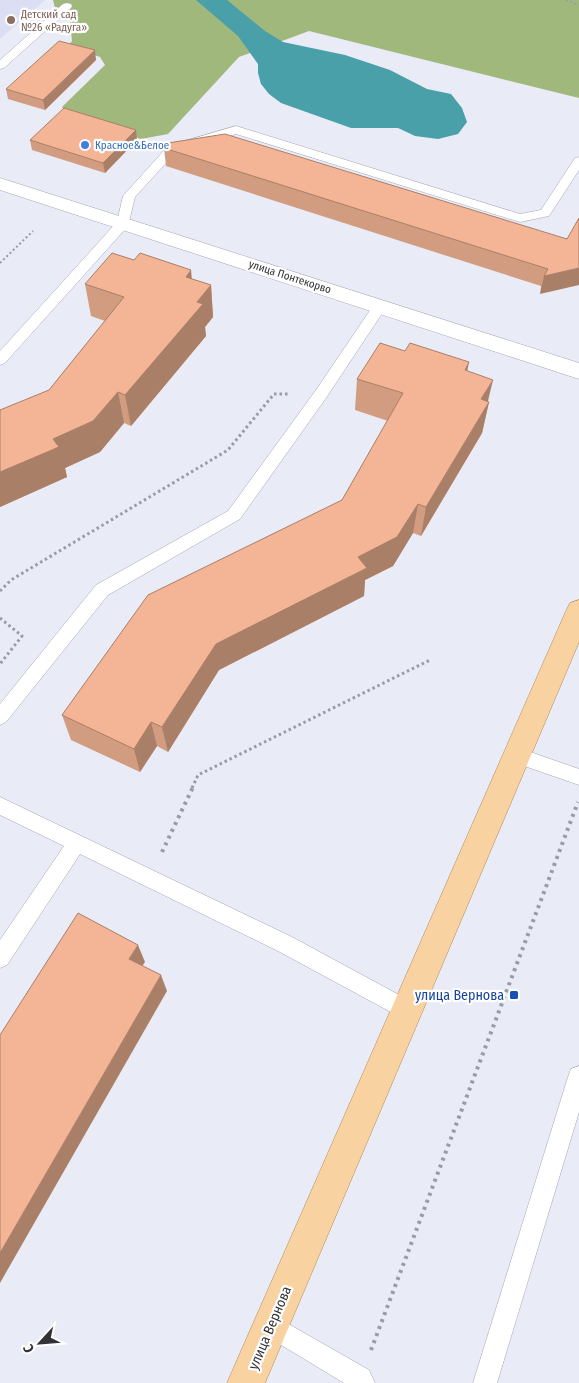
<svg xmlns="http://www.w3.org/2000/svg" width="579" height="1383" font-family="'Fira Sans Condensed',sans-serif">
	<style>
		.built { fill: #dcdff3 }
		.forest { fill: #a1b87d }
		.water { fill: #49a0a9 }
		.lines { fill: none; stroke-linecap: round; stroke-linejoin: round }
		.lane-casing { stroke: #a4a5b1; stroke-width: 1 }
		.street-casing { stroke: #a4a5b1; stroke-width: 1 }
		.primary-casing { stroke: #b08652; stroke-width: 1 }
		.path-far2 { stroke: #9a9ba4; stroke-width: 2; stroke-dasharray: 2 2.5; stroke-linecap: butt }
		.path-far1 { stroke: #9a9ba4; stroke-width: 3; stroke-dasharray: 2.5 3; stroke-linecap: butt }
		.path { stroke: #9a9ba4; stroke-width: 4; stroke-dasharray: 3 4.5; stroke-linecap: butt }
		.lane { fill: #fff; fill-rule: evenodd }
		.street { fill: #fff; fill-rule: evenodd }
		.primary { fill: #f8d2a0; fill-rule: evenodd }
		.wall { fill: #d19c80 }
		.shaded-wall { fill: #aa7f68 }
		.building { fill: #f3b595; stroke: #aa7f68 }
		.education-dot { fill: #8d6e63; stroke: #fff; stroke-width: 2 }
		.shop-dot { fill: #3f7fe0; stroke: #fff; stroke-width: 2 }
		.transit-dot { fill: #1a4fb4; stroke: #fff; stroke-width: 2 }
		.labels { text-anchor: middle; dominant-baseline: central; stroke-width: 4.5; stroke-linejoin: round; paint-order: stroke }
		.far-education-label { font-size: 11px; fill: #785e54; stroke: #fff; text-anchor: start }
		.far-shop-label { font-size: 11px; fill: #366cbe; stroke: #fff; text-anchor: start }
		.far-street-label { font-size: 11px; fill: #313136; stroke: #fff }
		.transit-label { font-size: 14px; fill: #164399; stroke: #fff; text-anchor: end }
		.street-label { font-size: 14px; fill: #313136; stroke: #fff }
	</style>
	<rect width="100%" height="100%" fill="#e9ebf7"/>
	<path class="built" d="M 0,0 L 45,0 L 0,39 Z"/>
	<path class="forest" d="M 53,0 L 579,0 L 579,98 L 309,31 L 239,57 L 168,134 L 141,139 L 69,116 L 62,107 L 105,65 L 100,57 L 68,46 L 72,41 L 70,20 L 55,8 Z"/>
	<path class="water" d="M 196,0 L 227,0 L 265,31 L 283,42 L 345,55 L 390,70 L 427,89 L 451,94 L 462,108 L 467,122 L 458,134 L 438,139 L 415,136 L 398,128 L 351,128 L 281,103 L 269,94 L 261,84 L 258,73 L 258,64 L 238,36 Z"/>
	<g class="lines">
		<defs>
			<path id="lane" d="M 67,3 L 71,4 L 72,6 L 71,8 L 4,68 L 0,69 L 0,60 L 63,4 Z
				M 236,126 L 520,214 L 541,210 L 575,158 L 579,157 L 579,170 L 549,216 L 520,222 L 236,134 L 176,152 L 135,197 L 128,226 L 5,363 L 0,365 L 0,351 L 117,222 L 123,196 L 168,146 Z
				M 380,301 L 385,303 L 387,306 L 385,309 L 326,398 L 240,519 L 108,595 L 6,722 L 0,725 L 0,704 L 96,585 L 228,511 L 316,390 L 375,303 Z
				M 516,747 L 579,769 L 579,785 L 510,761 L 507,755 L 510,749 Z
				M 0,797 L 292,937 L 414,1003 L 417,1010 L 414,1017 L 407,1020 L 400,1017 L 278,951 L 80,854 L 7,965 L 0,968 L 0,940 L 64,846 L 0,815 Z
				M 579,1066 L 579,1112 L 497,1383 L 473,1383 L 568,1077 L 571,1069 Z
				M 271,1314 L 369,1370 L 375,1383 L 344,1383 L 263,1334 L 259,1326 L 263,1318 Z"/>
			<path id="street" d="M 0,178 L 579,363 L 579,379 L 0,190 Z"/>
			<path id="primary" d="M 579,600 L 579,642 L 265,1383 L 227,1383 L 566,611 L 570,603 Z"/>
		</defs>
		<use href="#lane" class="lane-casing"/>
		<use href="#street" class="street-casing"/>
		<use href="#primary" class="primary-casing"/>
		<path class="path-far2" d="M 566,0 L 579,5
			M 0,263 L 33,231"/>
		<path class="path-far1" d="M 0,591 L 11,580 L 228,450 L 274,394 L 288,394
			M 0,618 L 22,636 L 0,664
			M 192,788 L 198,775 L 430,660"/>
		<path class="path" d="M 162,852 L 193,787
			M 371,1350 L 578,802"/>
		<use href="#lane" class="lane"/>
		<use href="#street" class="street"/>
		<use href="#primary" class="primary"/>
	</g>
	<path class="wall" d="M 96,60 L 45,110 L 8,99 L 6,89 Z
		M 30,140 L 137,140 L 105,173 L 32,150 Z
		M 164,148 L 567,239 L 540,294 L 541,286 L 166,166 Z
		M 192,279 L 211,285 L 213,317 L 205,327 L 206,336 L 131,426 L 124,423 L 100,452 L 65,468 L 67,477 L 0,507 L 49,390 L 105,321 L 91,316 L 85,284 Z
		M 467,371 L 488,402 L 489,402 L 482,433 L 421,536 L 413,533 L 393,566 L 365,580 L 364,596 L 219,670 L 168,752 L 157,746 L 140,772 L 71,740 L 62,715 L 342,500 L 388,421 L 355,410 L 357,379 Z"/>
	<path class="shaded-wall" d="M 95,50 L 96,60 L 45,110 L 43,100 Z
		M 136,130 L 137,140 L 105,173 L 103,163 Z
		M 579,268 L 579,285 L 540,294 L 544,276 Z
		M 191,270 L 194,302 L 186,277 Z
		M 211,285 L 213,317 L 205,327 L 206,336 L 131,426 L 125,395 L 197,302 Z
		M 469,362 L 463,394 L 465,370 Z
		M 493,380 L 487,405 L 489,402 L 482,433 L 421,536 L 426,507 L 481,399 Z
		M 118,392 L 124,423 L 100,452 L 65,468 L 67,477 L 0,507 L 0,472 L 53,439 Z
		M 418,504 L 413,533 L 393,566 L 365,580 L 364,596 L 219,670 L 168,752 L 162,727 L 216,644 L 358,557 Z
		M 151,722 L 157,746 L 140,772 L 134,749 Z
		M 138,945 L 145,962 L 136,975 L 129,959 Z
		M 161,975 L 167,991 L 0,1283 L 0,1253 Z"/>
	<path class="building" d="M 59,41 L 95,50 L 43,100 L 6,89 Z
		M 64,108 L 136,130 L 103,163 L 30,140 Z
		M 225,134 L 567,239 L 579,218 L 579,268 L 544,276 L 548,269 L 164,148 L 168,143 Z
		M 112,253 L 134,260 L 140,253 L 191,270 L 186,277 L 211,285 L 197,302 L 203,304 L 125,395 L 118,392 L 93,421 L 53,439 L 59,447 L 0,472 L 0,410 L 49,390 L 124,297 L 85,284 Z
		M 380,343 L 405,351 L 410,343 L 469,362 L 465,370 L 493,380 L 481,399 L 489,402 L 426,507 L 418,504 L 397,537 L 358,557 L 367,568 L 216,644 L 162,727 L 151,722 L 134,749 L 62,715 L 148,595 L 342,500 L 403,393 L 357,379 Z
		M 78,913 L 138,945 L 129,959 L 161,975 L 0,1253 L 0,1035 Z"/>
	<circle class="education-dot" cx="11" cy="20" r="5"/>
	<circle class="shop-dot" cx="85" cy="145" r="5"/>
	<rect class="transit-dot" x="509" y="990" width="10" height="10" rx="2.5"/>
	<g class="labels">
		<g class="far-education-label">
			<text x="21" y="14">Детский сад<tspan x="21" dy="13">№26 «Радуга»</tspan></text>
		</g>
		<g class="far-shop-label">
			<text x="95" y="145">Красное&amp;Белое</text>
		</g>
		<g class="far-street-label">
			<text transform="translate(290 277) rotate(18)">улица Понтекорво</text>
		</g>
		<g class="transit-label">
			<text x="504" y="995">улица Вернова</text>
		</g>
		<g class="street-label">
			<text transform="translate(270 1328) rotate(-67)">улица Вернова</text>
		</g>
	</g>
	<g transform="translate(40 1343) rotate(244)" stroke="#ffffff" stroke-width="4" paint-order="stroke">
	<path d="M0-4L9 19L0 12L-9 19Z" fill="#313136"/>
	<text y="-8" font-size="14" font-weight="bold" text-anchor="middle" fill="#313136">С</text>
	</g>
</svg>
